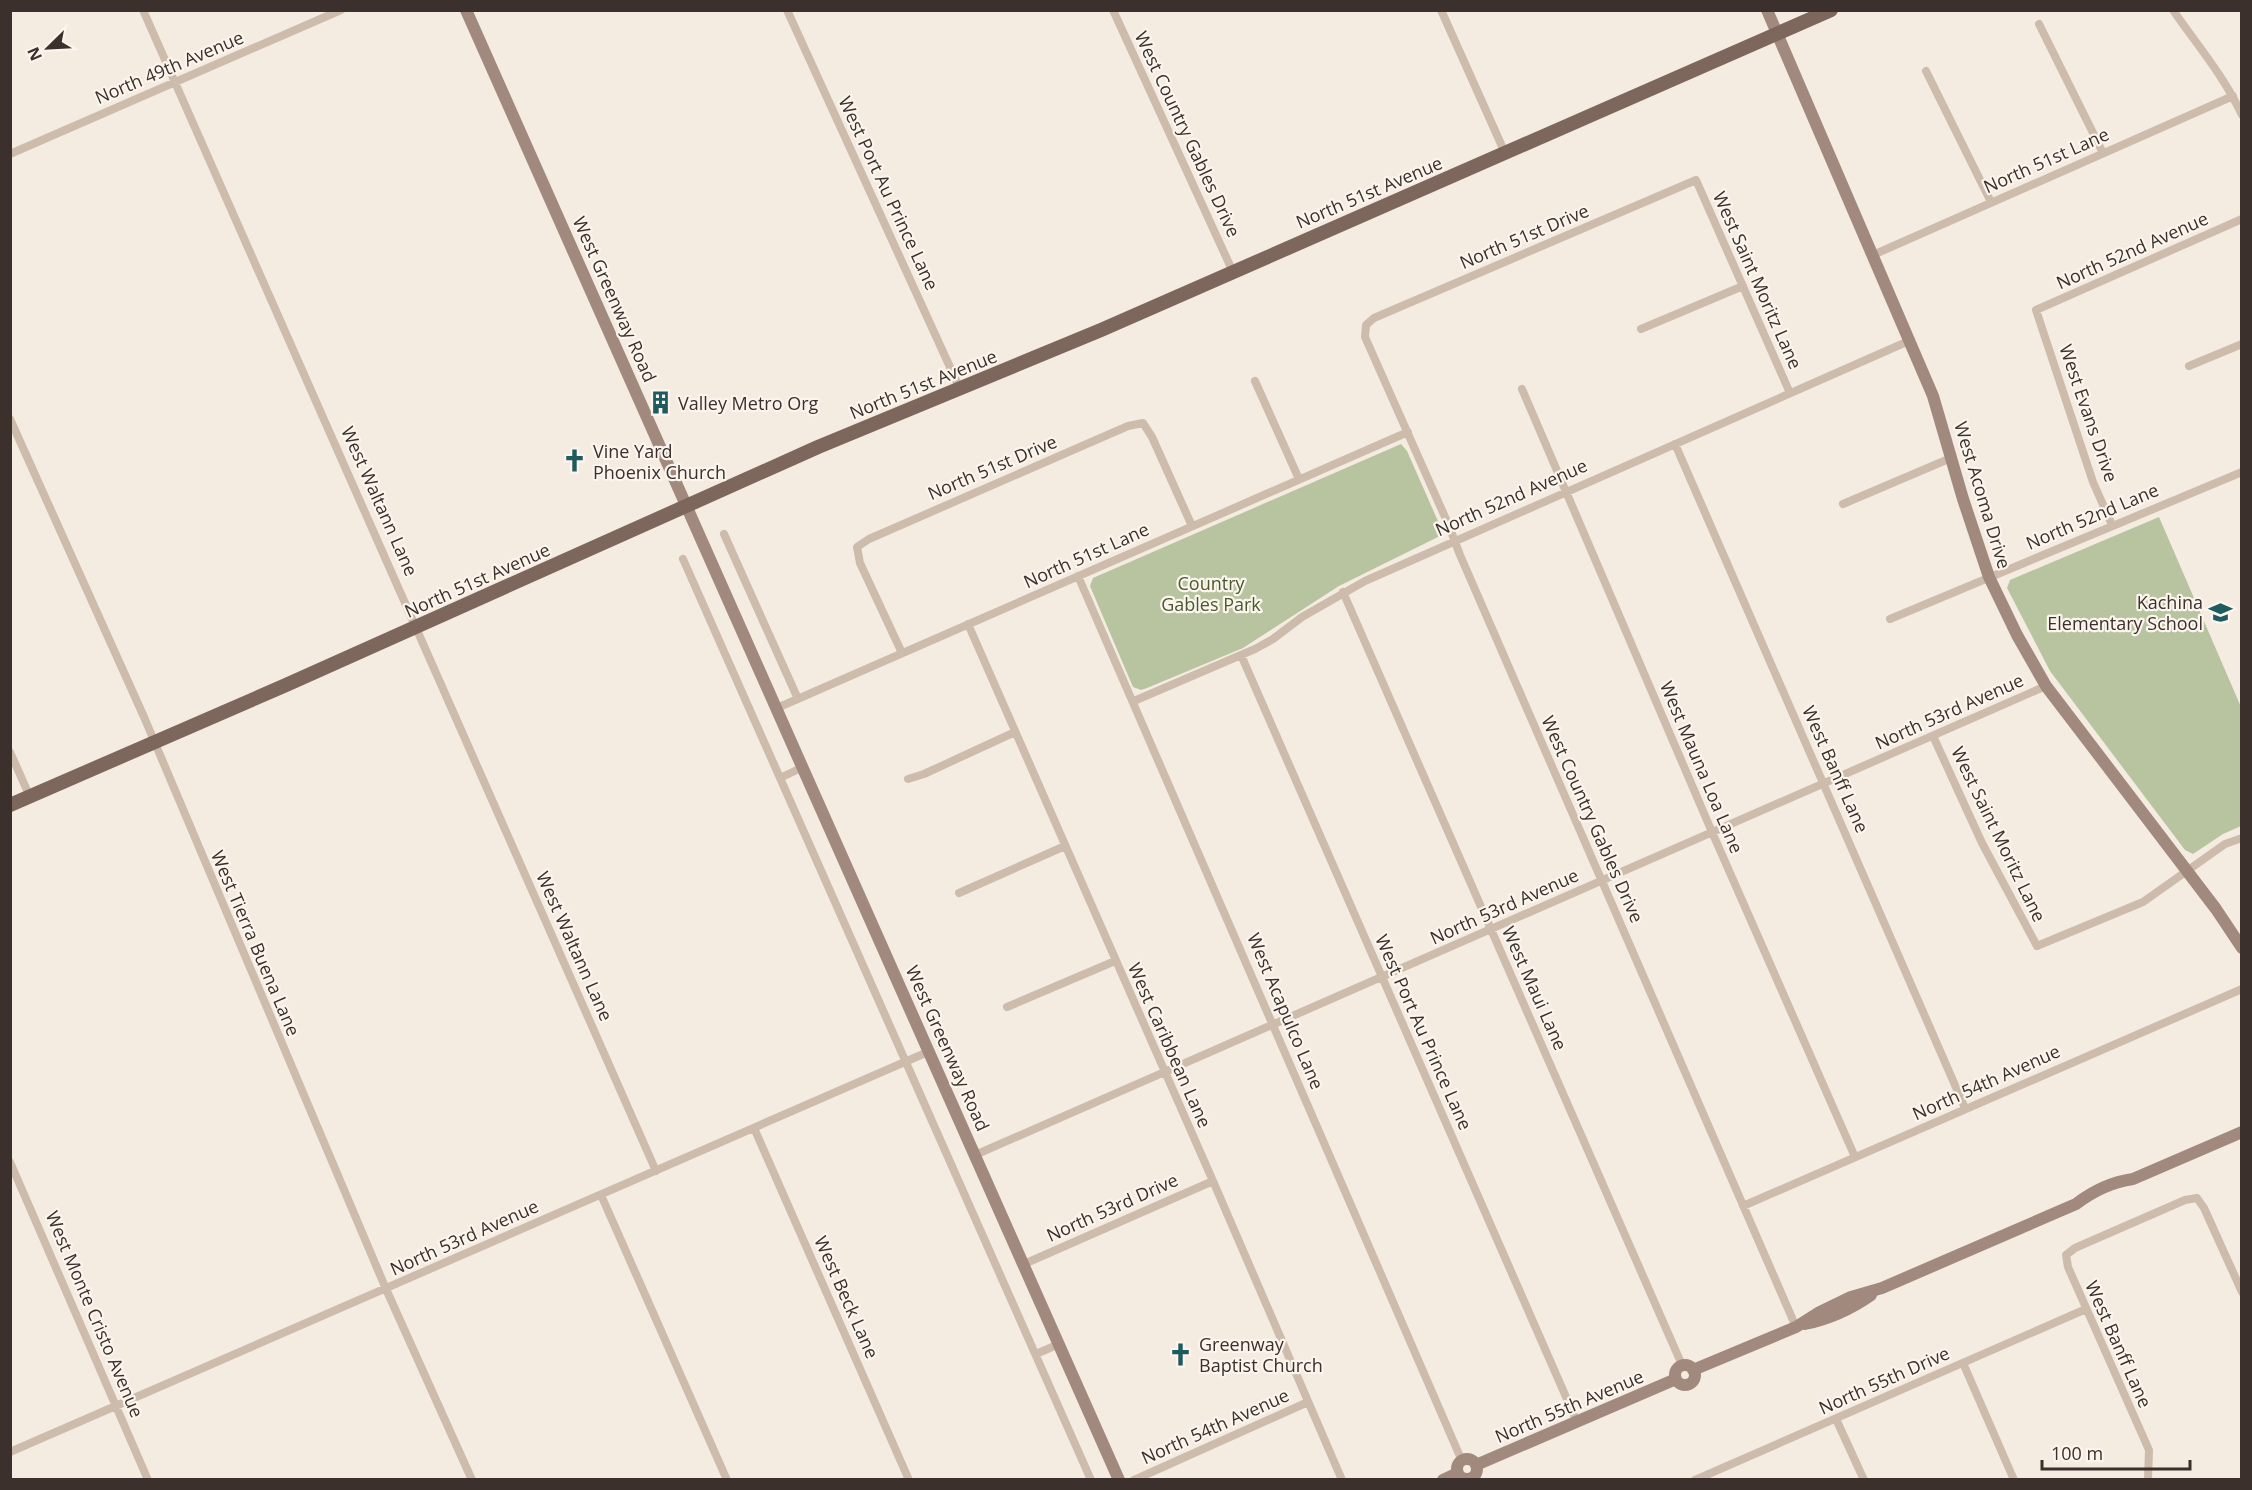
<svg xmlns="http://www.w3.org/2000/svg" width="2252" height="1490" font-family="'Open Sans',sans-serif">
	<style>
		.green { fill: #b8c4a0 }
		.lines { fill: none; stroke-linecap: round; stroke-linejoin: round }
		.street { stroke: #cdbbac; stroke-width: 8 }
		.secondary { stroke: #a18a7d; stroke-width: 12 }
		.primary { stroke: #7d675c; stroke-width: 14 }
		.labels { text-anchor: middle; dominant-baseline: central; stroke-width: 4.5; stroke-linejoin: round; paint-order: stroke }
		.street-label { font-size: 18px; fill: #3b302b; stroke: #fbf5ee }
		.poi-label { font-size: 18px; fill: #3b302b; stroke: #fbf5ee; text-anchor: start }
		.park-label { font-size: 18px; fill: #4a5a2e; stroke: #fbf5ee }
	</style>
	<rect width="100%" height="100%" fill="#f4ebe1"/>
	<path class="green" d="M 1401,444 L 1407,451 L 1441,528 L 1440,536 L 1339,586 L 1243,648 L 1147,688 L 1141,690 L 1133,687 L 1090,586 L 1093,578 Z
		M 2159,517 L 2241,707 L 2241,826 L 2223,834 L 2193,854 L 2185,850 L 2050,671 L 2007,588 L 2010,580 Z"/>
	<g class="lines">
		<path class="street" d="M 143,10 L 656,1171
			M 787,10 L 960,389
			M 1113,10 L 1233,272
			M 1441,10 L 1505,153
			M 2173,10 C 2197,45 2224,76 2242,115
			M 2039,24 L 2103,153
			M 1926,71 L 1991,202
			M 10,154 L 341,10
			M 1873,255 L 2233,96
			M 1641,329 L 1743,286
			M 2189,366 L 2242,344
			M 1255,381 L 1299,479
			M 1522,389 L 1712,832 L 1855,1157
			M 1790,393 L 1696,180 L 1374,318 L 1366,325 L 1365,337 L 1449,526 L 1460,555 L 1796,1327
			M 10,419 L 144,717 L 386,1289 L 472,1480
			M 1675,444 L 1965,1108
			M 1843,504 L 1951,458
			M 2112,525 L 2093,482 L 2036,310 L 2242,219
			M 724,534 L 798,699
			M 683,559 L 1091,1480
			M 1078,576 L 1462,1461
			M 1343,592 L 1682,1365
			M 1890,619 L 2242,472
			M 968,624 L 1213,1181 L 1342,1480
			M 902,653 L 860,563 L 857,547 L 869,539 L 1128,426 L 1143,423 L 1152,437 L 1192,526
			M 1241,655 L 1577,1422
			M 1134,701 L 1255,649 L 1273,639 L 1302,617 L 1365,581 L 1911,340
			M 777,708 L 1408,432
			M 1933,736 L 1982,843 L 2037,946 L 2143,902 L 2225,844 L 2242,838
			M 10,752 L 30,797
			M 780,778 L 803,767
			M 908,779 L 924,774 L 1015,732
			M 959,893 L 1065,846
			M 1007,1007 L 1115,961
			M 754,1128 L 909,1480
			M 975,1155 L 2046,686
			M 10,1162 L 148,1480
			M 601,1195 L 727,1480
			M 1743,1206 L 2242,989
			M 1024,1264 L 1213,1181
			M 1036,1354 L 1059,1344
			M 1963,1363 L 2014,1480
			M 1836,1419 L 1864,1480
			M 10,1452 L 930,1051
			M 1134,1480 L 1308,1402
			M 1695,1480 L 2086,1309
			M 2148,1480 L 2149,1450 L 2068,1267 L 2066,1255 L 2075,1248 L 2185,1200 L 2197,1198 L 2204,1208 L 2242,1292"/>
		<path class="secondary" d="M 466,10 L 1119,1480
			M 1767,10 L 1933,396 L 1963,499 L 1989,577 L 2017,635 L 2046,686 L 2216,909 L 2242,948
			M 1805,1324 C 1829,1319 1851,1309 1871,1295
			M1675 1375a10 10 0 1 1 20 0a10 10 0 1 1-20 0Z
			M 1693,1370 L 1796,1327 L 1818,1313 L 1851,1297 L 1882,1288 L 2076,1204 C 2093,1191 2112,1182 2133,1179 L 2242,1132
			M1457 1469a10 10 0 1 1 20 0a10 10 0 1 1-20 0Z
			M 1476,1465 L 1676,1379
			M 1443,1480 L 1458,1473"/>
		<path class="primary" d="M 10,805 L 286,685 L 818,447 L 1101,330 L 1831,10"/>
	</g>
	<defs>
		<symbol id="building-bare" viewBox="-9 -9 18 18"><path d="M-4-6H4V6H1V3H-1V6H-4ZM-2.5-4.3h1.7v1.8h-1.7ZM.8-4.3h1.7v1.8H.8ZM-2.5-1h1.7V.8h-1.7ZM.8-1h1.7V.8H.8Z" fill="#1f5a5e" stroke="#fbf5ee" stroke-width="2.5" paint-order="stroke"/></symbol>
		<symbol id="church-bare" viewBox="-9 -9 18 18"><path d="M-1.2-6h2.4v3.5h3.3v2.4h-3.3V6h-2.4V-.1h-3.3v-2.4h3.3Z" fill="#1f5a5e" stroke="#fbf5ee" stroke-width="2.5" paint-order="stroke"/></symbol>
		<symbol id="school-bare" viewBox="-9 -9 18 18"><path d="M0-5L7-2L0 1L-7-2ZM-4 1L0 2.5L4 1V4Q0 6-4 4Z" fill="#1f5a5e" stroke="#fbf5ee" stroke-width="2.5" paint-order="stroke"/></symbol>
	</defs>
	<g fill-rule="evenodd">
		<use href="#building-bare" x="644" y="386" width="33" height="33"/>
		<use href="#church-bare" x="558" y="444" width="33" height="33"/>
		<use href="#school-bare" x="2204" y="596" width="33" height="33"/>
		<use href="#church-bare" x="1164" y="1338" width="33" height="33"/>
	</g>
	<g class="labels">
		<g class="street-label">
			<text transform="translate(169 67) rotate(-23)">North 49th Avenue</text>
			<text transform="translate(1188 134) rotate(65)">West Country Gables Drive</text>
			<text transform="translate(2046 160) rotate(-24)">North 51st Lane</text>
			<text transform="translate(1369 192) rotate(-23)">North 51st Avenue</text>
			<text transform="translate(889 193) rotate(65)">West Port Au Prince Lane</text>
			<text transform="translate(1524 236) rotate(-23)">North 51st Drive</text>
			<text transform="translate(2132 250) rotate(-24)">North 52nd Avenue</text>
			<text transform="translate(1758 280) rotate(66)">West Saint Moritz Lane</text>
			<text transform="translate(615 299) rotate(66)">West Greenway Road</text>
			<text transform="translate(923 384) rotate(-22)">North 51st Avenue</text>
			<text transform="translate(2089 413) rotate(71)">West Evans Drive</text>
			<text transform="translate(992 467) rotate(-23)">North 51st Drive</text>
			<text transform="translate(1983 495) rotate(73)">West Acoma Drive</text>
			<text transform="translate(1511 497) rotate(-24)">North 52nd Avenue</text>
			<text transform="translate(380 501) rotate(66)">West Waltann Lane</text>
			<text transform="translate(2092 516) rotate(-23)">North 52nd Lane</text>
			<text transform="translate(1086 555) rotate(-24)">North 51st Lane</text>
			<text transform="translate(477 580) rotate(-24)">North 51st Avenue</text>
			<text transform="translate(1949 711) rotate(-24)">North 53rd Avenue</text>
			<text transform="translate(1702 767) rotate(67)">West Mauna Loa Lane</text>
			<text transform="translate(1836 769) rotate(66)">West Banff Lane</text>
			<text transform="translate(1593 819) rotate(66)">West Country Gables Drive</text>
			<text transform="translate(1999 834) rotate(64)">West Saint Moritz Lane</text>
			<text transform="translate(1504 906) rotate(-24)">North 53rd Avenue</text>
			<text transform="translate(256 943) rotate(67)">West Tierra Buena Lane</text>
			<text transform="translate(575 946) rotate(66)">West Waltann Lane</text>
			<text transform="translate(1535 988) rotate(66)">West Maui Lane</text>
			<text transform="translate(1286 1011) rotate(67)">West Acapulco Lane</text>
			<text transform="translate(1424 1032) rotate(66)">West Port Au Prince Lane</text>
			<text transform="translate(1170 1045) rotate(66)">West Caribbean Lane</text>
			<text transform="translate(948 1048) rotate(66)">West Greenway Road</text>
			<text transform="translate(1986 1082) rotate(-24)">North 54th Avenue</text>
			<text transform="translate(1112 1207) rotate(-24)">North 53rd Drive</text>
			<text transform="translate(464 1237) rotate(-24)">North 53rd Avenue</text>
			<text transform="translate(847 1297) rotate(66)">West Beck Lane</text>
			<text transform="translate(95 1314) rotate(67)">West Monte Cristo Avenue</text>
			<text transform="translate(2119 1344) rotate(66)">West Banff Lane</text>
			<text transform="translate(1884 1380) rotate(-24)">North 55th Drive</text>
			<text transform="translate(1569 1406) rotate(-23)">North 55th Avenue</text>
			<text transform="translate(1215 1426) rotate(-24)">North 54th Avenue</text>
		</g>
		<g class="poi-label">
			<text x="678" y="403">Valley Metro Org</text>
			<text x="593" y="451">Vine Yard<tspan x="593" dy="21">Phoenix Church</tspan></text>
			<text x="2203" y="602" text-anchor="end">Kachina<tspan x="2203" dy="21">Elementary School</tspan></text>
			<text x="1199" y="1344">Greenway<tspan x="1199" dy="21">Baptist Church</tspan></text>
		</g>
		<g class="park-label">
			<text x="1211" y="583">Country<tspan x="1211" dy="21">Gables Park</tspan></text>
		</g>
	</g>
	<rect width="2252" height="1490" fill="none" stroke="#3b302b" stroke-width="24"/>
	<g transform="translate(48 48) rotate(246)" stroke="#fbf5ee" stroke-width="4.5" paint-order="stroke">
	<path d="M0-4.5L10 22L0 15L-10 22Z" fill="#3b302b"/>
	<text y="-9" font-size="16" font-weight="bold" text-anchor="middle" fill="#3b302b">N</text>
	</g>
	<path d="M2042 1460v9h148v-9" fill="none" stroke="#3b302b" stroke-width="3"/>
	<text x="2051" y="1460" font-size="18" fill="#3b302b" stroke="#fbf5ee" stroke-width="4.5" paint-order="stroke">100 m</text>
</svg>
